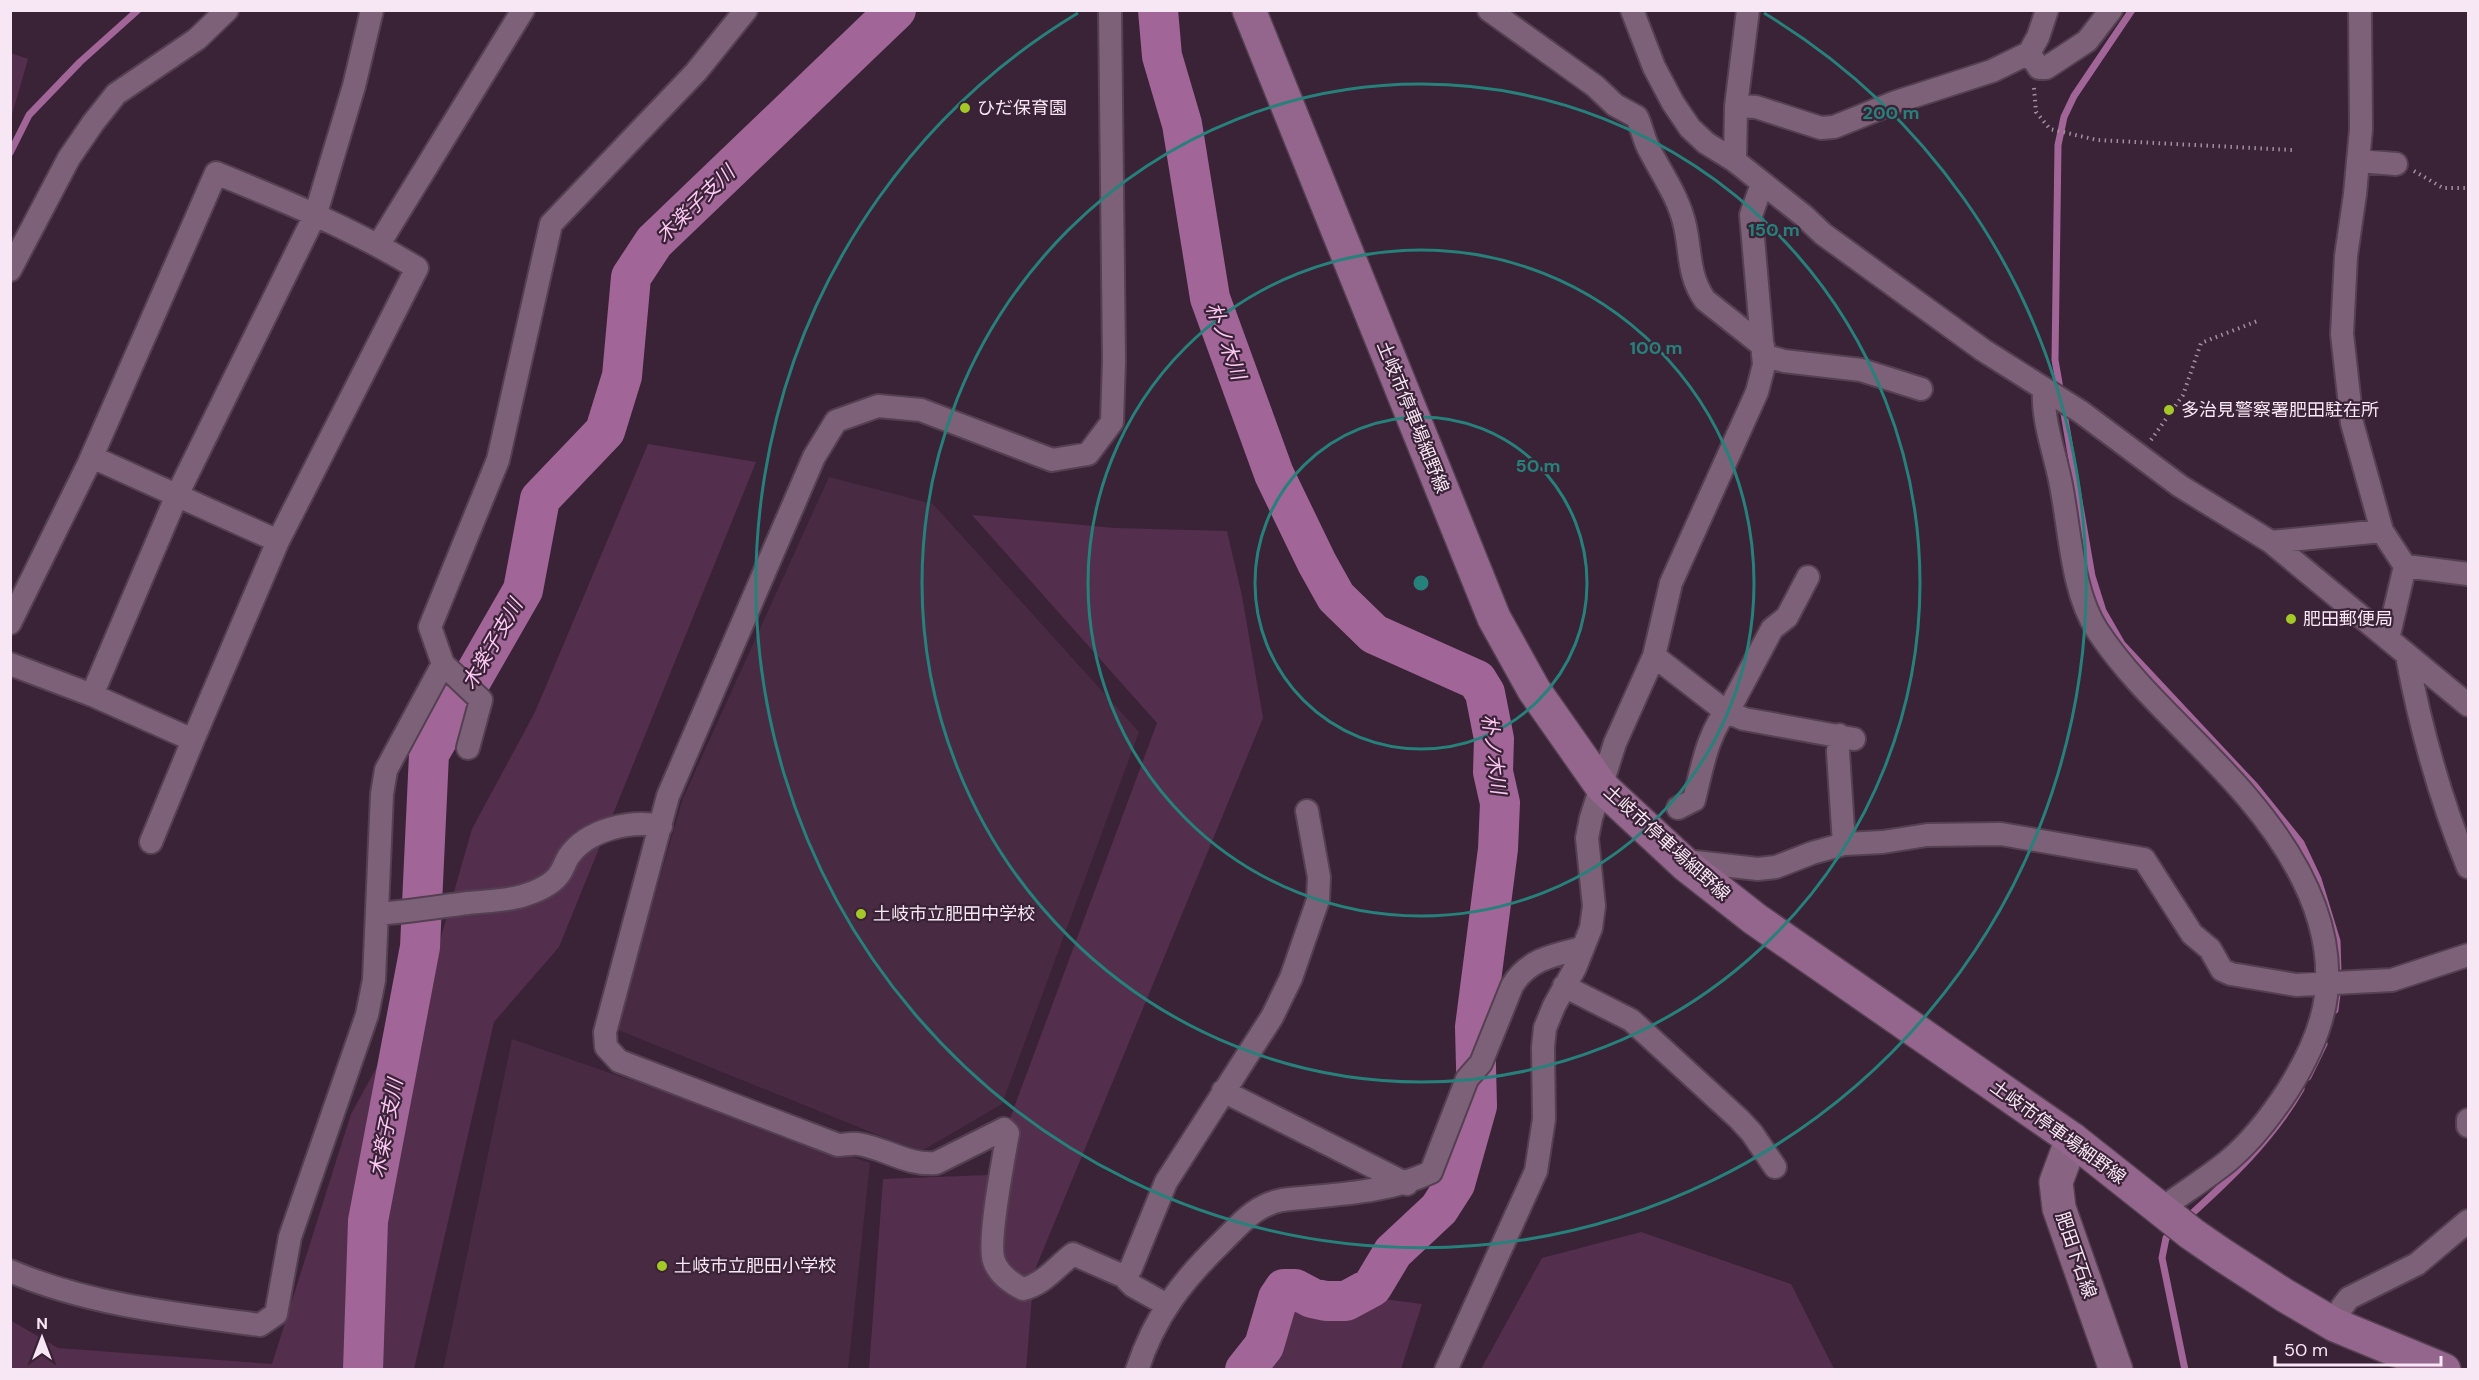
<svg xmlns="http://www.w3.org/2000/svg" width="2479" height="1380" font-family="'DM Sans','Noto Sans JP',sans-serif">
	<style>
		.built { fill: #482a43 }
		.green { fill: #532f4d }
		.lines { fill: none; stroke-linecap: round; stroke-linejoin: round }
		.stream { stroke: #a16598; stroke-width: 7 }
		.river { stroke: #a16598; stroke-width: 40 }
		.street-casing { stroke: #544051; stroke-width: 26 }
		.secondary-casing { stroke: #544051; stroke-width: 36 }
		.primary-casing { stroke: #544051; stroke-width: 36 }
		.path { stroke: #a28e9e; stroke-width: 4; stroke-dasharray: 1.5 4.5; stroke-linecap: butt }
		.street { stroke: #7d6178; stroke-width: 22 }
		.secondary { stroke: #896382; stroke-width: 33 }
		.primary { stroke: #94668d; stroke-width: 33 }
		.ring { fill: none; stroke: #26817b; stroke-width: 3 }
		.poi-dot { fill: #a4c825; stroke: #3a2237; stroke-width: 2 }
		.labels { text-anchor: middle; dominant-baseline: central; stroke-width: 4.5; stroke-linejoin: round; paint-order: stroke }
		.poi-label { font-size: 18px; fill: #f7e6f3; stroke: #3a2237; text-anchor: start }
		.street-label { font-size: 18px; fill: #f7e6f3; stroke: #3a2237 }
		.water-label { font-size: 20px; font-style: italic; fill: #fcc8f3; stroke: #3a2237 }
		.centre { fill: #26817b; stroke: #3a2237; stroke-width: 3 }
		.ring-label { font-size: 18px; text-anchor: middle; font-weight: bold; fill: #26817b; stroke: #3a2237; stroke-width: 4.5; stroke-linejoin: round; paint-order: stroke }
	</style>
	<rect width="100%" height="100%" fill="#3a2237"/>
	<path class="built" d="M 829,477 L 933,504 L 1139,732 L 1002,1104 L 920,1152 L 616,1029 L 683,798 Z
		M 512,1039 L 870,1163 L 848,1369 L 443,1370 Z"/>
	<path class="green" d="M 11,53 L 28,59 L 11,118 L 10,53 Z
		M 648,444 L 756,462 L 559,947 L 494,1022 L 414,1369 L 11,1369 L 10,1320 L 58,1348 L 272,1364 L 351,1114 L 433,965 L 472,829 L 535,712 Z
		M 972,515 L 1115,528 L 1227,531 L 1242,596 L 1263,718 L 1034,1272 L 1026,1369 L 869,1370 L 883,1179 L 989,1175 L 1157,723 Z
		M 1641,1232 L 1791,1284 L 1834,1369 L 1481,1369 L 1542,1258 Z
		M 1269,1284 L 1422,1304 L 1401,1369 L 1247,1369 Z"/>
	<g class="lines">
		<path class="stream" d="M 10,153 L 29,115 L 80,62 L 138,10
			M 2061,394 L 2055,360 L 2058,145 L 2064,117 L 2074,96 L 2132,10
			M 2063,408 L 2092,576 L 2103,611 L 2122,644 L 2255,786 L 2301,843 L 2318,879 L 2337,941 L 2338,972
			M 2335,1010 L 2338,986
			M 2308,1077 L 2324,1044
			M 2186,1219 C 2229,1180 2272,1140 2301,1089
			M 2174,1231 L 2166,1238 L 2162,1258 L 2185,1370"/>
		<path class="river" d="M 1158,10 L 1162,56 L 1182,124 L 1210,298 L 1274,474 L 1317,563 L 1336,597 L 1374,634 L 1477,680 L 1485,693 L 1494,739 L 1493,772 L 1500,803 L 1498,849 L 1475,1027 L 1477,1106 L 1455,1184 L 1439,1209 L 1393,1252 L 1372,1287 L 1346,1301 L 1326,1301 L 1312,1298 L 1295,1289 L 1284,1289 L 1278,1298 L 1264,1346 L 1245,1370
			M 363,1370 L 368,1221 L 420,947 L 429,754 L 523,590 L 540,499 L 605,431 L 622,376 L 631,277 L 654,242 L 896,10"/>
		<defs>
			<path id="street" d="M 1110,10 L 1114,360 L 1112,422 L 1088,454 L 1052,460 L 921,410 L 878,406 L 836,421 L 814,457 L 668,796 L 605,1032 L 606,1047 L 619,1061 L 838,1145 C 844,1145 852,1143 858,1144 C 885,1148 908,1166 936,1163 L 1004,1129 L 1008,1133 C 1004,1156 987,1243 994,1261 C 999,1275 1011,1283 1023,1289 C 1044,1284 1056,1267 1073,1254 L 1123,1276 L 1131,1268 L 1166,1182 L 1272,1017 L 1291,978 L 1318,900 L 1319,877 L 1307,811
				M 1489,10 L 1595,86 L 1615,105 L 1637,117 C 1642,128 1644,141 1650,151 C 1663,176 1679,198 1685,226 C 1691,253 1688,276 1705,300 L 1763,346
				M 1632,10 L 1654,67 L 1673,103 L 1690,128 L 1706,143 L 1735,161 L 1804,216 L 1823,234 L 1983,350 L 2081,412 L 2180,486 L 2271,542 L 2468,705
				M 2360,10 L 2361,129 L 2355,194 L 2346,256 L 2342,334 L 2352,423 L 2382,531 L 2405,566 L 2388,639
				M 2029,53 L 2038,37 L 2047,10
				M 1736,106 L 1756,107 L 1821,128 L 1834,127 L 1896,102 L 1992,71 L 2029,53 L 2039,68 L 2046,68 L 2087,41 L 2111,10
				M 1735,161 L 1736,106 L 1748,10
				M 2358,161 L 2396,164
				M 379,244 L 523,10
				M 10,270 L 69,158 L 93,123 L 116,94 L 197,39 L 227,10
				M 1763,355 L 1784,361 L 1861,370 L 1921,389
				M 2044,389 C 2042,419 2054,451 2060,480 C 2070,527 2071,590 2097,630 C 2137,691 2200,741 2247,797 C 2293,851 2335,922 2326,996 C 2322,1028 2305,1063 2288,1090 C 2271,1116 2252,1141 2228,1161 C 2207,1178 2183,1193 2161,1209
				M 92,457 L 278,541
				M 2271,542 L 2382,531
				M 2405,566 L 2468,574
				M 10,623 L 89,463 L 216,173 C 285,201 353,229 417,268 L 278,541 L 193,740 L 92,695 L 10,664
				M 1654,656 L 1725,711 L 1744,719 L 1854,739
				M 2407,656 C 2421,731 2439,796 2468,867
				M 443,664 L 481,700 L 468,748
				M 92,695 L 177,495 L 316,213 L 354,86 L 372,10
				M 1839,735 L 1838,752 L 1844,844
				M 1678,808 L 1694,800 C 1702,768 1708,729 1732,704 L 1772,629 L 1787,617 L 1808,577
				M 151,842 L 193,740
				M 1686,865 L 1695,862 L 1758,869 L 1776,867 L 1812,853 L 1844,844 L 1883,842 L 1927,835 L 2001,834 L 2144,859 L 2192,934 L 2210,949 L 2222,970 L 2231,974 L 2296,985 L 2392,980 L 2468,955
				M 377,914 C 407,912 437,907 468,903 C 486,901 505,901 522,896 C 535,892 550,886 558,876 C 563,870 565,862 569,856 C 588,829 631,820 661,826
				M 1564,986 L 1631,1020 L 1739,1119 L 1752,1133 L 1775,1167
				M 1223,1091 L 1407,1184
				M 2468,1120 L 2468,1126
				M 10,1271 C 89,1305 176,1314 260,1325 L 276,1314 L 290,1237 L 367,1015 L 374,980 L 382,794 L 386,770 L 443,664 L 430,627 L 498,460 L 551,224 L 696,72 L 746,10
				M 1123,1276 L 1133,1286 L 1167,1305
				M 2335,1325 L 2342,1307 L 2349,1298 L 2417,1264 L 2468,1221
				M 1137,1370 C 1155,1315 1183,1280 1223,1241 C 1242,1222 1256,1205 1282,1200 C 1333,1194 1385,1194 1431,1172 L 1467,1079 L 1481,1063 L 1512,986 C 1528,959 1554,955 1582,948
				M 1446,1370 L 1536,1171 L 1544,1119 L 1543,1047 L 1545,1028 L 1554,1006 L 1575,968 L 1591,928 L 1594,906 L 1587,838 L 1591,818 L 1615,743 L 1654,656 L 1671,583 L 1757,392 L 1764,365 L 1751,215 L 1762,184"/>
			<path id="secondary" d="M 2072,1139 L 2056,1182 L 2059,1208 L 2116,1370"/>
			<path id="primary" d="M 1249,10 L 1494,618 L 1534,690 L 1602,787 L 1686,865 L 1755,919 L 2072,1139 L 2192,1234 L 2221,1254 L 2284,1295 L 2335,1325 L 2444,1370"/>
		</defs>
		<use href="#street" class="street-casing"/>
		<use href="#secondary" class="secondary-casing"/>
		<use href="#primary" class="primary-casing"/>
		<path class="path" d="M 2034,88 L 2036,112 L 2050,129 L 2097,140 L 2292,150
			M 2414,171 L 2443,188 L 2468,188
			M 2151,440 L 2183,395 L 2201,343 L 2260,320"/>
		<use href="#street" class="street"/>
		<use href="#secondary" class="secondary"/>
		<use href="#primary" class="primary"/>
	</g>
	<g class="ring">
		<circle cx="1421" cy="583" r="166"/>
		<circle cx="1421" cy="583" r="333"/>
		<circle cx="1421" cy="583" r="499"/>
		<path d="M1764 13A665 665 0 1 1 1078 13"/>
	</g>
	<g class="poi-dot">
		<circle cx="965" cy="108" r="6"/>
		<circle cx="2169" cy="410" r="6"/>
		<circle cx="2291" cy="619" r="6"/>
		<circle cx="861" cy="914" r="6"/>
		<circle cx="662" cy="1266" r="6"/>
	</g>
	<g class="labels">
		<g class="poi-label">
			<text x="977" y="108">ひだ保育園</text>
			<text x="2181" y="410">多治見警察署肥田駐在所</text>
			<text x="2303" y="619">肥田郵便局</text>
			<text x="873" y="914">土岐市立肥田中学校</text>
			<text x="674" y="1266">土岐市立肥田小学校</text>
		</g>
		<g class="street-label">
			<text transform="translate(1413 417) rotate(68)">土岐市停車場細野線</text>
			<text transform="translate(1667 843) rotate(42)">土岐市停車場細野線</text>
			<text transform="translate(2058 1132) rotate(36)">土岐市停車場細野線</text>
			<text transform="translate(2076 1255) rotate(71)">肥田下石線</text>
		</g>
		<g class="water-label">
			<text transform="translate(695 204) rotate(-44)">木楽子支川</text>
			<text transform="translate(1226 341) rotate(70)">朴ノ木川</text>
			<text transform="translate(492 644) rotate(-60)">木楽子支川</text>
			<text transform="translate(1494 754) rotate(83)">朴ノ木川</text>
			<text transform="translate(386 1128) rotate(-79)">木楽子支川</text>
		</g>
	</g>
	<circle cx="1421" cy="583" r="9" class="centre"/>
	<g class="ring-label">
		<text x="1891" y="119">200 m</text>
		<text x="1774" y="236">150 m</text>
		<text x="1656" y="354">100 m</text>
		<text x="1538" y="472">50 m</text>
	</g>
	<rect width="2479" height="1380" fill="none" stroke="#f7e6f3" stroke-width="24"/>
	<g transform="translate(42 1338)" stroke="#3a2237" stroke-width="4.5" paint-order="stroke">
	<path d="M0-4.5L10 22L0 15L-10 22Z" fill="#f7e6f3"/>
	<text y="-9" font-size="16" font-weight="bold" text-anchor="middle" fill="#f7e6f3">N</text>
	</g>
	<path d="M2275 1356v9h166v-9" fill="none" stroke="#f7e6f3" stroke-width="3"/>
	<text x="2284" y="1356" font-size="18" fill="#f7e6f3" stroke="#3a2237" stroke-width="4.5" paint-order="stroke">50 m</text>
</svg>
